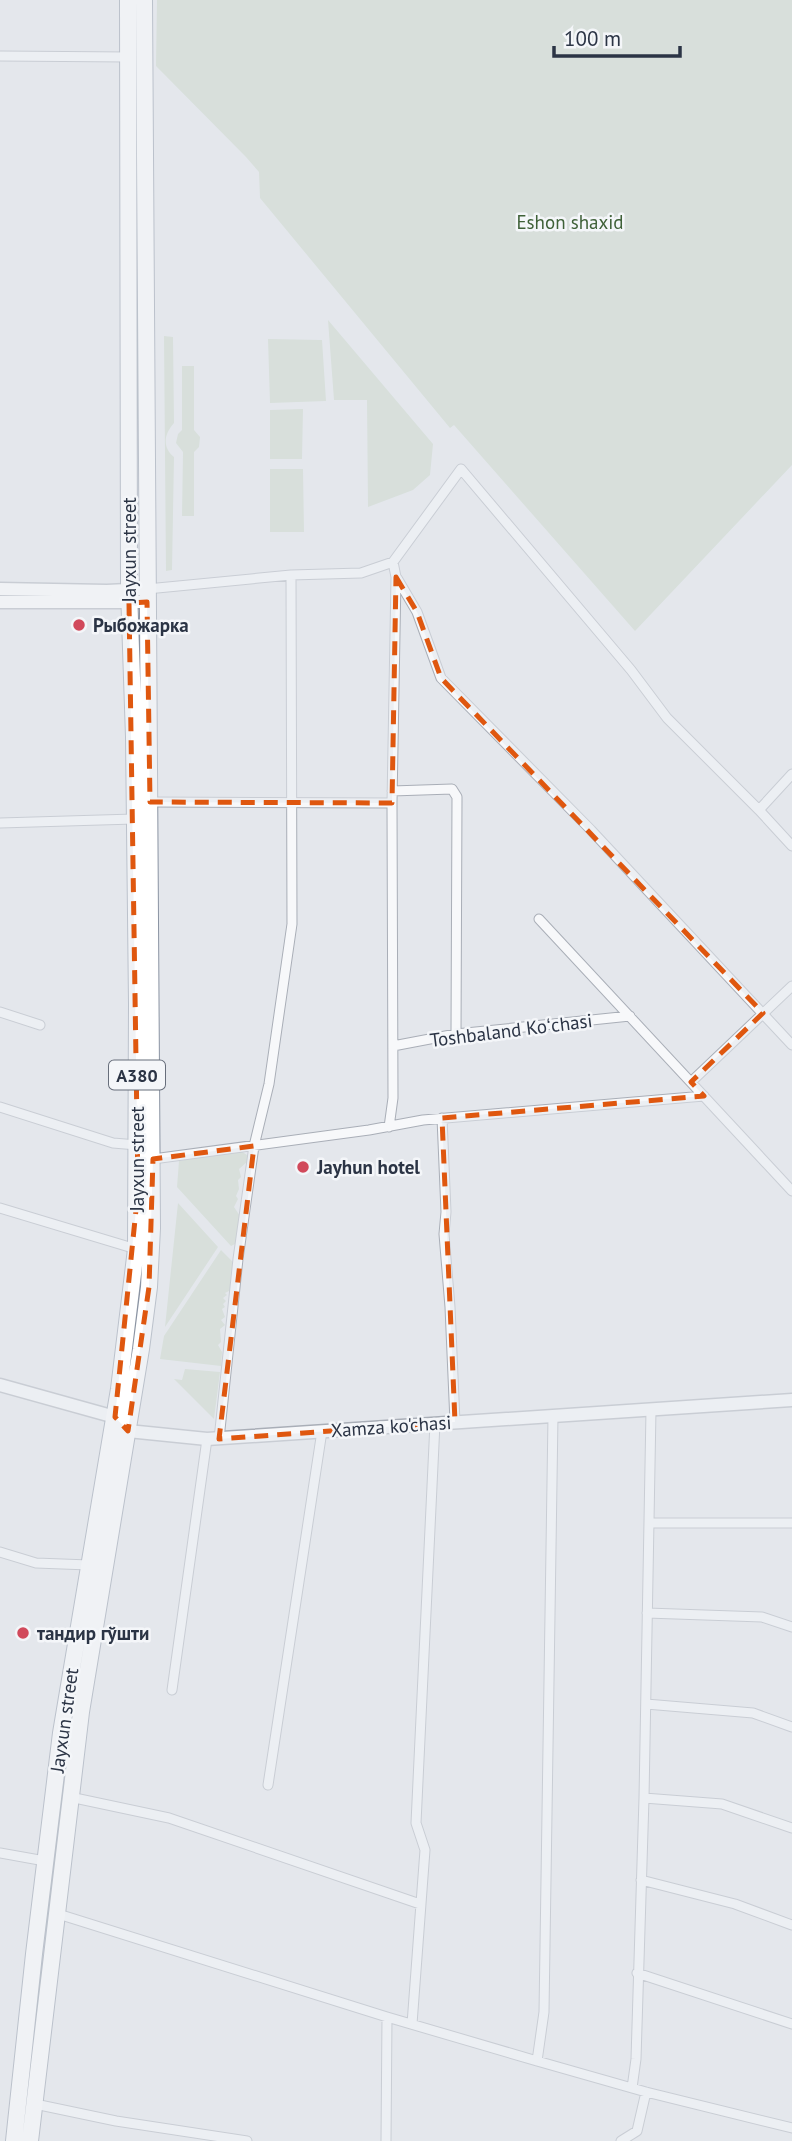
<svg xmlns="http://www.w3.org/2000/svg" width="792" height="2141" font-family="'PT Sans',sans-serif">
	<style>
		.green { fill: #c9d6c5 }
		.lines { fill: none; stroke-linecap: round; stroke-linejoin: round }
		.minor-casing { stroke: #a9aeb7; stroke-width: 11 }
		.tertiary-casing { stroke: #a9aeb7; stroke-width: 15 }
		.secondary-casing { stroke: #a9aeb7; stroke-width: 15 }
		.trunk-casing { stroke: #8b94a3; stroke-width: 18 }
		.minor { stroke: #f7f8fa; stroke-width: 9 }
		.tertiary { stroke: #f7f8fa; stroke-width: 12 }
		.secondary { stroke: #fff; stroke-width: 12 }
		.trunk { stroke: #fff; stroke-width: 16 }
		.marked { fill: none; stroke: #df570f; stroke-width: 5; stroke-dasharray: 14 9; stroke-linejoin: round }
		.poi-dot { fill: #d1495b; stroke: #f4f6f9; stroke-width: 2.5 }
		.labels { text-anchor: middle; dominant-baseline: central; stroke-width: 5; stroke-linejoin: round; paint-order: stroke }
		.shield { fill: #f4f6f9; stroke: #676e7b; stroke-width: 2 }
		.shield-label { font-size: 18px; font-weight: bold; fill: #2b3445 }
		.park-label { font-size: 19px; fill: #3f6138; stroke: #f4f6f9 }
		.street-label { font-size: 19px; fill: #2b3445; stroke: #f4f6f9 }
		.poi-label { font-size: 19px; font-weight: bold; fill: #2b3445; stroke: #f4f6f9; text-anchor: start }
	</style>
	<rect width="100%" height="100%" fill="#e4e7ec"/>
	<path class="green" d="M 157,0 L 792,0 L 792,465 L 635,631 L 454,425 L 450,428 L 260,198 L 259,172 L 246,157 L 156,66 Z
		M 328,320 L 433,444 L 430,475 L 413,490 L 368,507 L 367,400 L 334,400 Z
		M 164,336 L 173,337 L 174,423 C 164,434 162,447 174,457 L 172,570 L 166,571 Z
		M 268,339 L 322,340 L 326,401 L 270,403 Z
		M 182,366 L 194,366 L 194,430 L 200,437 L 199,447 L 194,452 L 194,516 L 182,516 L 183,452 L 176,443 L 178,434 L 182,430 Z
		M 303,409 L 302,459 L 270,459 L 270,410 Z
		M 270,469 L 303,469 L 304,532 L 270,532 Z
		M 241,1151 L 247,1155 L 247,1162 L 239,1169 L 241,1177 L 238,1180 L 239,1189 L 236,1196 L 238,1199 L 234,1207 L 240,1216 L 237,1243 L 231,1246 L 177,1187 L 179,1161 Z
		M 178,1203 L 218,1247 L 165,1327 Z
		M 221,1250 L 233,1262 L 231,1290 L 225,1293 L 227,1295 L 223,1298 L 226,1301 L 223,1304 L 225,1307 L 222,1309 L 225,1317 L 221,1320 L 225,1325 L 220,1329 L 221,1342 L 218,1345 L 222,1352 L 221,1366 L 160,1359 L 164,1336 Z
		M 185,1369 L 220,1372 L 214,1419 L 174,1379 L 182,1380 Z"/>
	<g class="lines">
		<defs>
			<path id="minor" d="M 0,56 L 128,57
				M 397,578 L 417,612 L 441,678 L 591,830 L 792,1045
				M 147,589 L 291,575 L 361,573 L 393,562
				M 392,791 L 452,789 L 457,797 L 456,1034
				M 150,802 L 392,803
				M 759,810 L 792,774
				M 0,823 L 134,819
				M 539,919 L 792,1191
				M 0,1012 L 40,1025
				M 393,1046 L 456,1034 L 630,1016
				M 691,1082 L 792,986
				M 0,1107 L 113,1143 L 137,1145
				M 442,1118 L 446,1212 L 444,1234 L 450,1307 L 455,1422
				M 389,1127 L 393,1098 L 392,803 L 396,577 L 393,562 L 461,469 L 631,670 L 667,718 L 759,810 L 792,846
				M 153,1159 L 369,1130 L 423,1120 L 704,1096
				M 0,1208 L 136,1249
				M 219,1439 L 238,1259 L 254,1146 L 269,1084 L 292,924 L 291,575
				M 649,1523 L 792,1523
				M 0,1552 L 36,1563 L 89,1565
				M 647,1613 L 762,1617 L 792,1627
				M 172,1690 L 207,1439
				M 646,1704 L 753,1713 L 792,1727
				M 268,1785 L 322,1431
				M 70,1797 L 169,1818 L 420,1904
				M 644,1798 L 722,1804 L 792,1828
				M 0,1853 L 45,1861
				M 641,1880 L 735,1904 L 792,1925
				M 55,1913 L 387,2017 L 537,2061 L 646,2092 L 792,2128
				M 637,1973 L 792,2024
				M 412,2024 L 425,1850 L 416,1823 L 435,1423
				M 537,2061 L 544,2012 L 553,1416
				M 632,2088 L 636,2059 L 644,1798 L 651,1410
				M 35,2104 L 116,2121 L 247,2141
				M 386,2141 L 387,2017
				M 621,2141 L 637,2131 L 646,2092"/>
			<path id="tertiary" d="M 0,1385 L 115,1417 L 128,1431 L 207,1439 L 792,1400"/>
			<path id="secondary" d="M 0,589 L 107,591 L 147,589
				M 0,602 L 147,602"/>
			<path id="trunk" d="M 14,2141 L 34,1954 L 61,1733 L 119,1389 L 136,1249 L 137,1004 L 134,737 L 129,590 L 128,0
				M 30,2141 L 81,1712 L 141,1349 L 149,1287 L 152,1228 L 144,0"/>
		</defs>
		<use href="#minor" class="minor-casing"/>
		<use href="#tertiary" class="tertiary-casing"/>
		<use href="#secondary" class="secondary-casing"/>
		<use href="#trunk" class="trunk-casing"/>
		<use href="#minor" class="minor"/>
		<use href="#tertiary" class="tertiary"/>
		<use href="#secondary" class="secondary"/>
		<use href="#trunk" class="trunk"/>
	</g>
	<path d="M0 0H792V2141H0ZM 396,577 L 417,612 L 441,678 L 763,1013 L 691,1082 L 704,1096 L 442,1118 L 455,1422 L 219,1439 L 254,1146 L 153,1159 L 149,1287 L 128,1431 L 115,1417 L 138,1190 L 129,603 L 147,602 L 150,802 L 392,803 Z" fill="#e4e7ec" fill-opacity=".55" fill-rule="evenodd"/>
	<path class="marked" d="M 396,577 L 417,612 L 441,678 L 763,1013 L 691,1082 L 704,1096 L 442,1118 L 455,1422 L 219,1439 L 254,1146 L 153,1159 L 149,1287 L 128,1431 L 115,1417 L 138,1190 L 129,603 L 147,602 L 150,802 L 392,803 Z"/>
	<g class="poi-dot">
		<circle cx="79" cy="625" r="7"/>
		<circle cx="303" cy="1167" r="7"/>
		<circle cx="23" cy="1633" r="7"/>
	</g>
	<g class="labels">
		<rect class="shield" x="109" y="1060.5" width="56" height="29" rx="5"/>
		<g class="shield-label">
			<text x="137" y="1075">A380</text>
		</g>
		<g class="park-label">
			<text x="570" y="222">Eshon shaxid</text>
		</g>
		<g class="street-label">
			<text transform="translate(129 550) rotate(-90)">Jayxun street</text>
			<text transform="translate(511 1030) rotate(-7)">Toshbaland Koʻchasi</text>
			<text transform="translate(137 1159) rotate(-90)">Jayxun street</text>
			<text transform="translate(391 1426) rotate(-4)">Xamza ko'chasi</text>
			<text transform="translate(64 1720) rotate(-82)">Jayxun street</text>
		</g>
		<g class="poi-label">
			<text x="93" y="625">Рыбожарка</text>
			<text x="317" y="1167">Jayhun hotel</text>
			<text x="37" y="1633">тандир гўшти</text>
		</g>
	</g>
	<path d="M554 46v10h126v-10" fill="none" stroke="#2b3445" stroke-width="3.5"/>
	<text x="564" y="46" font-size="21" fill="#2b3445" stroke="#f4f6f9" stroke-width="5" paint-order="stroke">100 m</text>
</svg>
